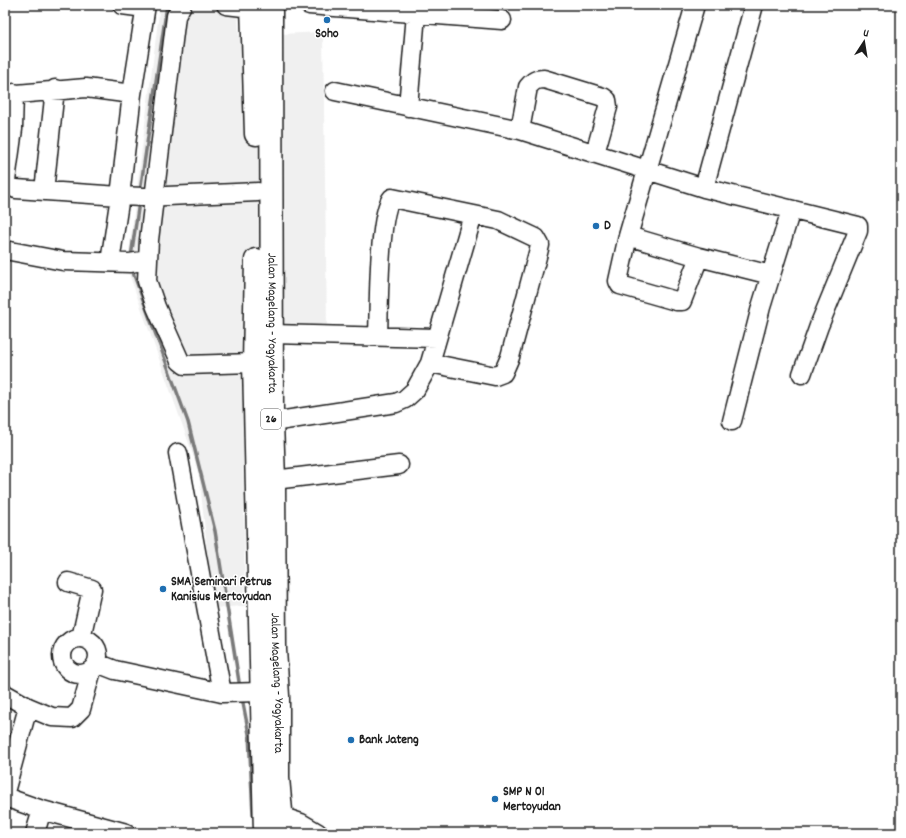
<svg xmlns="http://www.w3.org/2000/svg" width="906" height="838" font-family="Dekko,sans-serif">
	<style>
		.built { fill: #f0f0f0 }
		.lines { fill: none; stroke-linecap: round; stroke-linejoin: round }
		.stream { stroke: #7a7a7a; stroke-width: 3.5 }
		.minor-casing { stroke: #1c1c1c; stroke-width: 21 }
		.highway-casing { stroke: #1c1c1c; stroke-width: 25 }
		.minor { stroke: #fff; stroke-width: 18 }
		.highway { stroke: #fff; stroke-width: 22 }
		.poi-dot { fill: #1f6fb2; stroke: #fff; stroke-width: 1.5 }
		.labels { text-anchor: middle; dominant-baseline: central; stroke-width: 3; stroke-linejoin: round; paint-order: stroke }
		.shield { fill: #fff; stroke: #606060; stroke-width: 1 }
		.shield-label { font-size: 12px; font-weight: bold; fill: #1c1c1c }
		.poi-label { font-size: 13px; font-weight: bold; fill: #1c1c1c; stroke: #fff; text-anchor: start }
		.street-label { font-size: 13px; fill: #1c1c1c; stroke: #fff }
	</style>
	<rect width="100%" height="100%" fill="#fff"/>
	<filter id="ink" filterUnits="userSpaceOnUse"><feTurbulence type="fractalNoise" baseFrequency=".025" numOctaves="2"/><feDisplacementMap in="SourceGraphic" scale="8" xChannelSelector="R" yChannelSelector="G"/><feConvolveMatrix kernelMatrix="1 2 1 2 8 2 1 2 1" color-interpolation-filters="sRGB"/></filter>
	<g filter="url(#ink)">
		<path class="built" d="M 160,5 L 238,5 L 239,36 L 323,32 L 327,329 L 242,331 L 245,606 L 213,608 L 199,472 L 127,268 Z"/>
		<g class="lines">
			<path class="stream" d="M 140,192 L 167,5
				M 131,257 L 139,202
				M 131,267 L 188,422 L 215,531 L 240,688
				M 242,698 L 249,734 L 253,814 L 255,818"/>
			<defs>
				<path id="minor" d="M 122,5 L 145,8
					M 182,5 L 176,16 L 149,240 L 147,281 L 156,307 L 180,361 L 185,365 L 254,363
					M 226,5 L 252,8
					M 309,5 L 502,20
					M 695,5 L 628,236 L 699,257 L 771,275
					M 335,91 L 520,130 L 704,188 L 858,226 L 858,231 L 819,326 L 802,374
					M 5,95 L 86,88 L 132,94
					M 408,107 L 416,14
					M 520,130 L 528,87 C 533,81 536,79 544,79 L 603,97 L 607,100 L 608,107 L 595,153
					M 5,188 L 13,129 L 14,93
					M 704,188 L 754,5
					M 16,189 L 120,196 L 132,94 L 146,5
					M 44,191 L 55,89
					M 628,236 L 618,281 L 620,285 L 676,301 L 682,301 L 699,257
					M 5,250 L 63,261 L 130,263 L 148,260
					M 110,262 L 120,196 L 144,197 L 258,192
					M 271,334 L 437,338
					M 378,337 C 379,312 378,213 392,198 L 498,220 L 536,238 L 540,245 L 538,253 L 510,357 L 503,373 L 495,376 L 430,363
					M 732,421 L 761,307 L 791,210
					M 272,422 L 396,403 L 405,399 L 415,390 L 430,363 L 473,215
					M 178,453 L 222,693
					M 274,480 L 399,465
					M 68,582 L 92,589 L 81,638
					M62 656a18 18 0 1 1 36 0a18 18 0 1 1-36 0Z
					M 97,663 L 115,670 L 222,693 L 260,692
					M 5,694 L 28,707 L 5,792
					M 28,707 L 52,717 L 72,718 L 81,709 L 92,670
					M 5,797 L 42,810 L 126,833
					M 283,817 L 301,823 L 318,833
					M 35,833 L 42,810"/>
				<g id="highway">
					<path d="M 252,5 L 256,134"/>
					<path id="s1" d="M 271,5 L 272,422 L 274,480 L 275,650 L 278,696 L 278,778 L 283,833"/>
					<path d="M 256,260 L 254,363 L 265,833"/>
				</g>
			</defs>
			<use href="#minor" class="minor-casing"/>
			<use href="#highway" class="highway-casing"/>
			<use href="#minor" class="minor"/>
			<use href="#highway" class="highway"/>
		</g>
	</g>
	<g class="poi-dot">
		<circle cx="327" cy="20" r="4"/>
		<circle cx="596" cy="226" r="4"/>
		<circle cx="163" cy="589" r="4"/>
		<circle cx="351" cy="740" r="4"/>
		<circle cx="495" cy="799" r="4"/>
	</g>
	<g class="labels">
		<rect class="shield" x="261" y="409" width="20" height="20" rx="3"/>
		<g class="shield-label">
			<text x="271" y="419">26</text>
		</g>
		<g class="poi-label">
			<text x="327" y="34" text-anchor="middle">Soho</text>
			<text x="604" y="226">D</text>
			<text x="171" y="582">SMA Seminari Petrus<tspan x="171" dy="15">Kanisius Mertoyudan</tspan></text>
			<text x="359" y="740">Bank Jateng</text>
			<text x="503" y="792">SMP N 01<tspan x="503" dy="15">Mertoyudan</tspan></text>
		</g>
		<g class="street-label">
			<text stroke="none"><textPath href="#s1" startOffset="318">Jalan Magelang - Yogyakarta</textPath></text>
			<text stroke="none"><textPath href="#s1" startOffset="678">Jalan Magelang - Yogyakarta</textPath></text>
		</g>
	</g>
	<rect width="906" height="838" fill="none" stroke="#fff" stroke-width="20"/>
	<rect x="10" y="10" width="886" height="818" fill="none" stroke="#1c1c1c" stroke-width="1.5" filter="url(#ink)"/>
	<g transform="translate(864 42) rotate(12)" stroke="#ffffff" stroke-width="3" paint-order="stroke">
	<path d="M0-3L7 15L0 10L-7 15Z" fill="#1c1c1c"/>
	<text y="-6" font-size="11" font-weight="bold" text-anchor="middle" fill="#1c1c1c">U</text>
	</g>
</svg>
